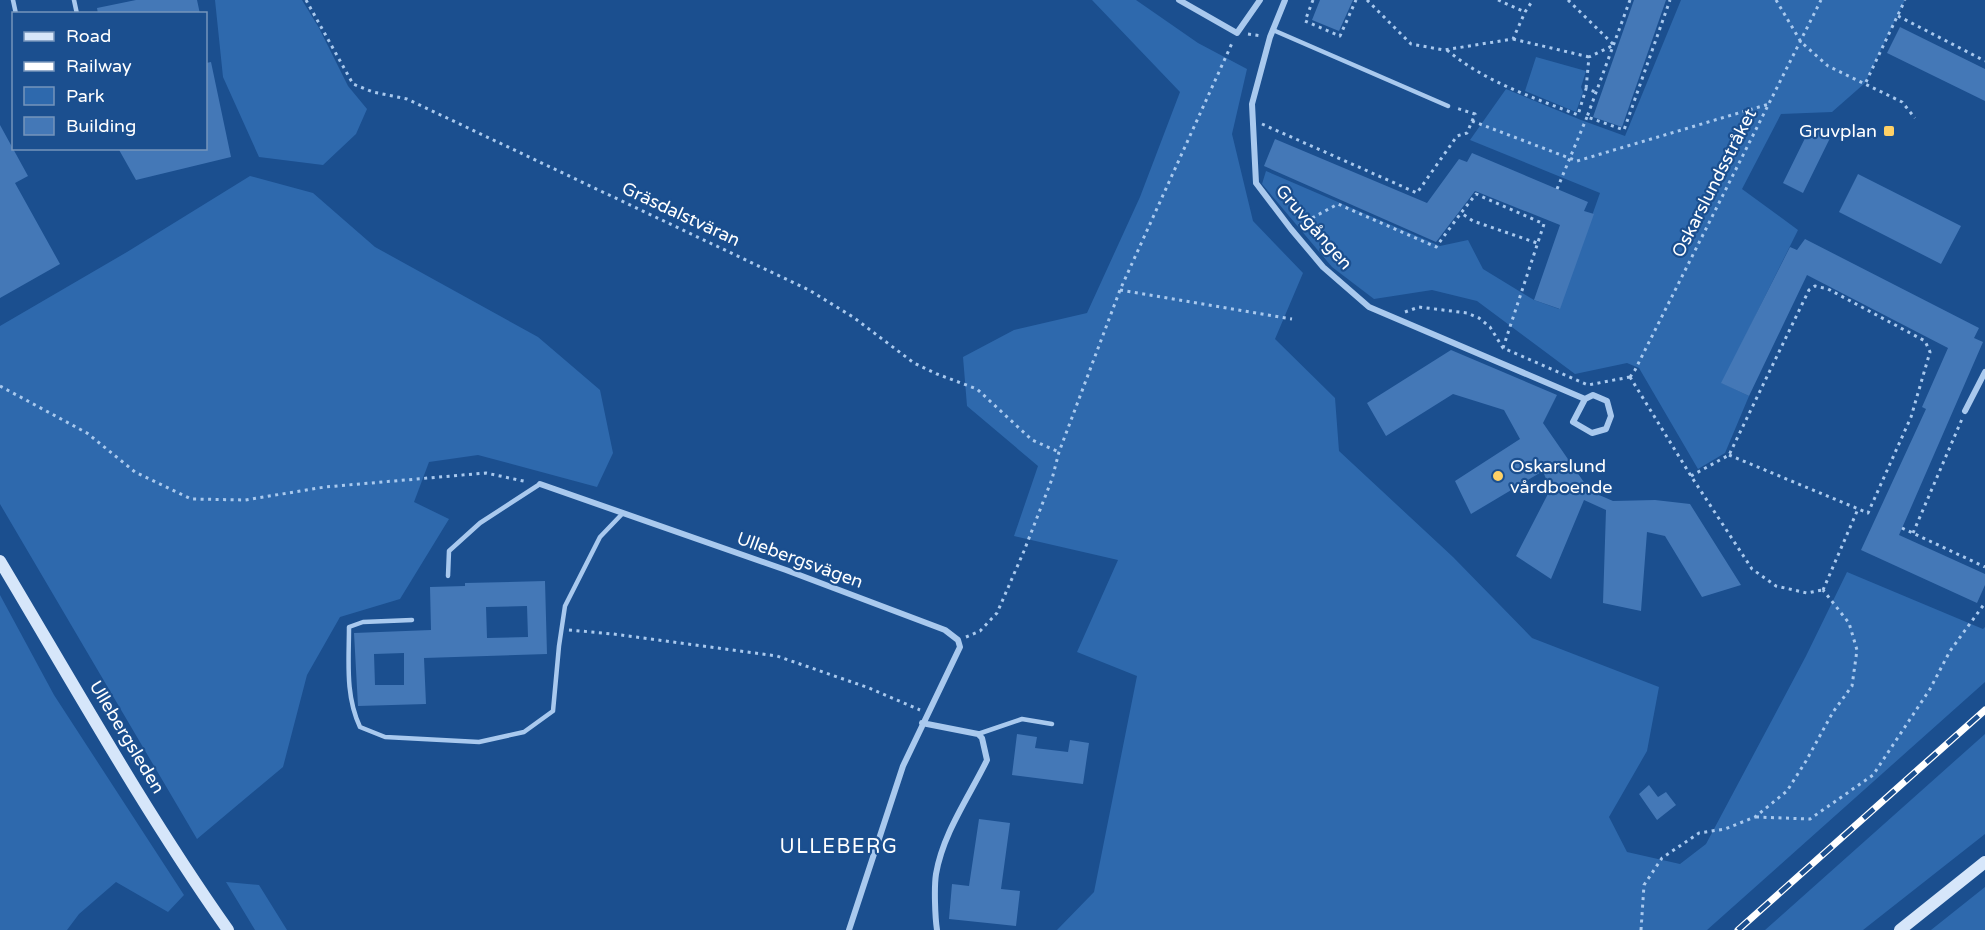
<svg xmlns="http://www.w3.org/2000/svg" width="1985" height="930" font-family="'Varela Round',sans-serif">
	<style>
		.green { fill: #2e69ad }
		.building { fill: #4478b7; fill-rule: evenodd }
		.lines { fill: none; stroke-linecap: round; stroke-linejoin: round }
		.path { stroke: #a9c9ee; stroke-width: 3; stroke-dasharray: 3 4.5; stroke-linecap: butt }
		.lane { stroke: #a9c9ee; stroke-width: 4.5 }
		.street { stroke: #a9c9ee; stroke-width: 6 }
		.secondary { stroke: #d6e6fa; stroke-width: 12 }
		.rail-casing { stroke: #fff; stroke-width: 7 }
		.rail { stroke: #1b4f8f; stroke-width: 4.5; stroke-dasharray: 14; stroke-linecap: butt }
		.poi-dot { fill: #ffd166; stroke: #1b4f8f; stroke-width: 2 }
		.labels { text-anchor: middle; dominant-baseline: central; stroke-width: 4.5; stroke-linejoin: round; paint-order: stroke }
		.poi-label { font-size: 18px; fill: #fff; stroke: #1b4f8f; text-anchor: end }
		.street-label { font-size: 18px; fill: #fff; stroke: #1b4f8f }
		.neighbourhood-label { font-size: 20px; letter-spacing: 1.5px; fill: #fff; stroke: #1b4f8f }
	</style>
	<rect width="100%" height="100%" fill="#1b4f8f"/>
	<path class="green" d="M 215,0 L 302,0 L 319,28 L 348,86 L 367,109 L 356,134 L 323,165 L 259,157 L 223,77 Z
		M 1092,0 L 1136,0 L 1198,43 L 1247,69 L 1232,134 L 1253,221 L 1303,273 L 1275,339 L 1335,398 L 1339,451 L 1453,557 L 1532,638 L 1659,687 L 1647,751 L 1609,817 L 1627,852 L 1680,864 L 1706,844 L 1806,656 L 1847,572 L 1983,629 L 1985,627 L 1985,682 L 1707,930 L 1057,930 L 1094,892 L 1137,676 L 1077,652 L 1118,560 L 1014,536 L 1038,466 L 967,406 L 963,357 L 1014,330 L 1087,313 L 1140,197 L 1180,92 Z
		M 1681,0 L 1905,0 L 1865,83 L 1832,112 L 1781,114 L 1742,189 L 1798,230 L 1722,383 L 1749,396 L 1725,453 L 1698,469 L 1639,368 L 1627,363 L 1575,374 L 1477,301 L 1432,290 L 1374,299 L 1332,267 L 1262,184 L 1266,171 L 1440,246 L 1468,240 L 1483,269 L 1534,300 L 1559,309 L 1600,193 L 1470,140 L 1506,89 L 1581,120 L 1625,136 Z
		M 1536,57 L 1586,71 L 1581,87 L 1583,92 L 1576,112 L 1525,91 Z
		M 250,176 L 313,193 L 375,247 L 538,337 L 600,390 L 613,453 L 597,487 L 478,455 L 429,462 L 414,502 L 449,519 L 400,599 L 340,617 L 307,675 L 283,767 L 197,839 L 0,504 L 0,326 L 127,252 Z
		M 0,595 L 54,695 L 184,895 L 168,912 L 116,882 L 79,914 L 67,930 L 0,930 Z
		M 1985,734 L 1985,834 L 1863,930 L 1765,930 Z
		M 226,882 L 259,885 L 287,930 L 255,930 Z
		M 1985,887 L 1985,930 L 1931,930 Z"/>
	<path class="building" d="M 136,0 L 197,0 L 200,14 L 98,14 L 97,8 Z
		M 1320,0 L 1353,0 L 1339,31 L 1312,20 Z
		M 1634,0 L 1666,0 L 1622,127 L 1593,117 Z
		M 1900,27 L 1985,69 L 1985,101 L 1887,53 Z
		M 211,62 L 231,157 L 136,180 L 118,148 L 206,148 L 206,63 Z
		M 0,125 L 28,176 L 15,183 L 60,264 L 0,298 Z
		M 1811,126 L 1831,136 L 1803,193 L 1783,183 Z
		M 1275,139 L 1427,203 L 1459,159 L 1467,162 L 1472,153 L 1588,202 L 1584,211 L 1594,214 L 1560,309 L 1534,300 L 1560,225 L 1475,191 L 1436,242 L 1264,166 Z
		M 1858,174 L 1961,226 L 1941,264 L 1839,212 Z
		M 1805,239 L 1979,328 L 1974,338 L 1983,342 L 1899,535 L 1985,574 L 1985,585 L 1977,603 L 1861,550 L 1926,409 L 1922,407 L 1948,348 L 1807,275 L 1749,396 L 1721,383 L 1790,247 L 1797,250 Z
		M 1451,350 L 1557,395 L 1543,423 L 1590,491 L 1613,501 L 1655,500 L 1690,504 L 1741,585 L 1702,597 L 1665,536 L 1647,532 L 1641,611 L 1603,603 L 1606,510 L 1584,500 L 1551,579 L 1516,556 L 1550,490 L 1543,471 L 1471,514 L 1455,481 L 1520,439 L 1504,410 L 1453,394 L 1386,436 L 1367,403 Z
		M 545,581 L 547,654 L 424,658 L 426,704 L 358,706 L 354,633 L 431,630 L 430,587 L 465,586 L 465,583 ZM 527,606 L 528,637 L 487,638 L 486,607 ZM 404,653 L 404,685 L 375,685 L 374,654 Z
		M 1017,734 L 1037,737 L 1035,748 L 1068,752 L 1070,740 L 1089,743 L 1083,784 L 1012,775 Z
		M 1649,785 L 1658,797 L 1666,792 L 1676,805 L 1657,820 L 1639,794 Z
		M 979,819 L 1010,823 L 1001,889 L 1020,891 L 1016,926 L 949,919 L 952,884 L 969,886 Z"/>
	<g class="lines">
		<path class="path" d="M 306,0 L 353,84 L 373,92 L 407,99 L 466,127 L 809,290 L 853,317 L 914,363 L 937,374 L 977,389 L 1032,440 L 1059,452
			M 1313,0 L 1305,21 L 1340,36 L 1356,0
			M 1367,0 L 1411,44 L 1444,50 L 1513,39 L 1525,12 L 1533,0
			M 1498,0 L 1525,12
			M 1568,0 L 1614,45 L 1589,57 L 1586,89
			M 1630,0 L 1587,117 L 1624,130 L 1670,0
			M 1776,0 L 1801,42 L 1828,66 L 1902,102 L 1915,118
			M 1898,16 L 1985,61
			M 1248,34 L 1262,36
			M 1513,39 L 1589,57
			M 1447,50 C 1485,82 1532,97 1578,115 L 1586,89 L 1596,92
			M 1866,82 L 1905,0
			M 1472,121 L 1577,161 L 1769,104
			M 1262,124 L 1417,193 L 1457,136 L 1467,133 L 1475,114 L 1456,108
			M 1557,189 L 1587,117
			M 1299,225 L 1338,204 L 1436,247 L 1461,213
			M 1120,290 L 1292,319
			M 1405,312 L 1419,307 L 1467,313 L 1479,318 L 1490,327 L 1503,348 L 1588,385 L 1630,377
			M 1503,348 L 1544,224 L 1476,194 L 1461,213 L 1473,221 L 1537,243
			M 1630,377 L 1635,370 L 1821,0
			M 1630,377 L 1691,476 L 1752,569 L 1776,586 L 1807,593 L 1822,590
			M 0,386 L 87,433 L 135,472 L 191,499 L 245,500 L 325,487 L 486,473 L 528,482
			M 1691,476 L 1729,455 L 1809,290 L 1815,286 L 1828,289 L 1925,341 L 1930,352 L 1911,417 L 1868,513 L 1729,455
			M 1902,528 L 1985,567
			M 1913,533 L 1962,419
			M 1823,590 L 1858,509
			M 569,630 L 613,634 L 777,656 L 869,688 L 920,710
			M 966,637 L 980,631 L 997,613 L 1024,551 L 1052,479 L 1059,452 L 1120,290 L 1233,41
			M 1756,817 L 1810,819 L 1873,775 L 1930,689 L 1950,651 L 1985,603
			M 1641,930 L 1644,885 L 1662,858 L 1699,833 L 1725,829 L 1755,817 L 1787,791 L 1806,761 L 1833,712 L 1852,686 L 1857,650 L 1849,623 L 1823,590"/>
		<path class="lane" d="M 13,0 L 16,14
			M 74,0 L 77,14
			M 1273,30 L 1448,106
			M 448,576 L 449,551 L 480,523 L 540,484
			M 412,620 L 363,622 L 349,627 C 349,661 345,695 360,727 L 385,737 L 479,742 L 524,732 L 553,711 L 559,646 L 565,606 L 600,537 L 623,513
			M 978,734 L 1022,719 L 1052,724"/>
		<path class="street" d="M 1179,0 L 1237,33 L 1260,0
			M 1285,0 L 1270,37 L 1252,104 L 1256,183 L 1291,229 L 1323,267 L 1369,307 L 1585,399 L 1593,395 L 1607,401 L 1611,416 L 1606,429 L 1592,433 L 1573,422 L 1585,399
			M 1965,411 L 1985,372
			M 540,484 L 786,570 L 945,630 L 958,640 L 960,647 L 903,766 L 849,930
			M 922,723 L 978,734 L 982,738 L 987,760 C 969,797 943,833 936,874 C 934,887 935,917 937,930"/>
		<path class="secondary" d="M 0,561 C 74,685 145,812 228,930
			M 1900,930 L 1985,862"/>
		<defs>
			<path id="rail" d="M 1738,930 L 1985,710"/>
		</defs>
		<use href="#rail" class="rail-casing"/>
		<use href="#rail" class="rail"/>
	</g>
	<g class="poi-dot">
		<rect x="1883" y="125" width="12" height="12" rx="3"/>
		<circle cx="1498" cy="476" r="6"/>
	</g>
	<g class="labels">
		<g class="poi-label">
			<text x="1877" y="131">Gruvplan</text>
			<text x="1510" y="466" text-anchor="start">Oskarslund<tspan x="1510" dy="21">vårdboende</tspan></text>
		</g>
		<g class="street-label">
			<text transform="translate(1714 183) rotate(-63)">Oskarslundsstråket</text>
			<text transform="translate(681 214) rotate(25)">Gräsdalstväran</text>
			<text transform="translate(1314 227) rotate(49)">Gruvgången</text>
			<text transform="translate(800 560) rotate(20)">Ullebergsvägen</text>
			<text transform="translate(127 737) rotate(59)">Ullebergsleden</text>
		</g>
		<g class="neighbourhood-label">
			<text x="839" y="847">ULLEBERG</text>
		</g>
	</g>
	<rect x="12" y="12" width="195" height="138" fill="#1b4f8f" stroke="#7695bc" stroke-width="1.5"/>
	<rect x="24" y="32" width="30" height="9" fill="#d6e6fa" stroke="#7695bc" stroke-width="1.5"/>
	<text x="66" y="42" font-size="18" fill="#ffffff">Road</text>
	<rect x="24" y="62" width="30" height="9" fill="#ffffff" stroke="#7695bc" stroke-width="1.5"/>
	<text x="66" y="72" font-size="18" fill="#ffffff">Railway</text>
	<rect x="24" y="87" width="30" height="18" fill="#2e69ad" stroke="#7695bc" stroke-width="1.5"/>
	<text x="66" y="102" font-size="18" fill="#ffffff">Park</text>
	<rect x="24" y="117" width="30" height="18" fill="#4478b7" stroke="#7695bc" stroke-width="1.5"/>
	<text x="66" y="132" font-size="18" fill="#ffffff">Building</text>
</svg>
